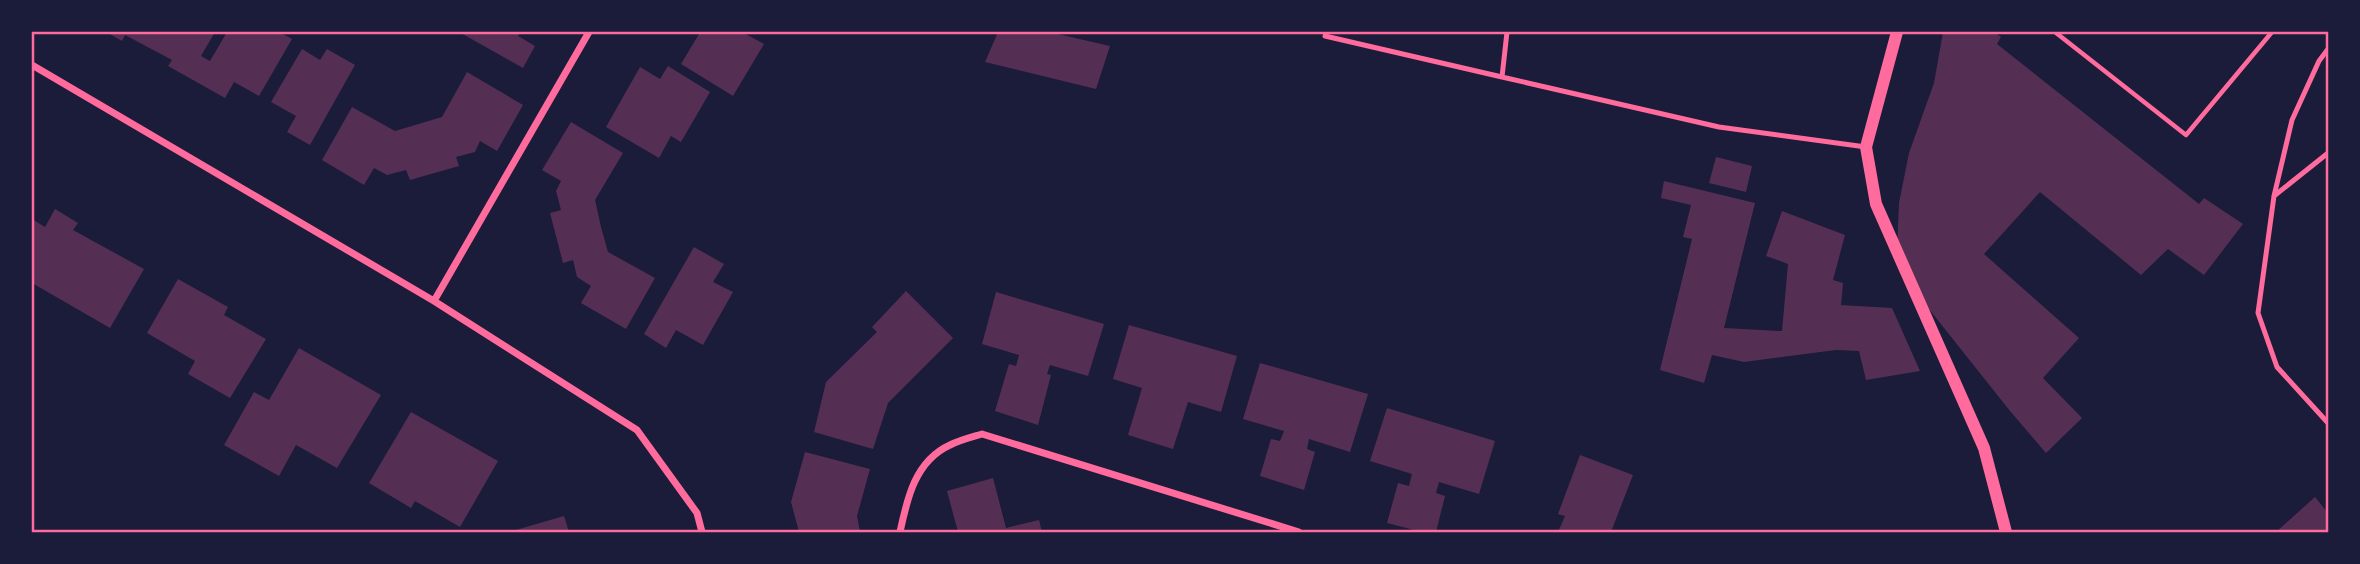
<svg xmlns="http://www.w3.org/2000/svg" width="2360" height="564" font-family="'Nunito Sans',sans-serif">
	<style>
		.building { fill: #542f53 }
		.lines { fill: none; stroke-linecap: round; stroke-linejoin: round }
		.path { stroke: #ff6b9d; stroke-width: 4.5 }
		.service { stroke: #ff6b9d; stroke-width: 5 }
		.minor { stroke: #ff6b9d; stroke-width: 7 }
		.tertiary { stroke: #ff6b9d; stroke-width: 12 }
		.neatline { fill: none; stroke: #ff6b9d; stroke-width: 2.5 }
	</style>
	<rect width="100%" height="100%" fill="#1b1b3a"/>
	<path class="building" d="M 106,32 L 215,32 L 201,56 L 210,61 L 227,32 L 279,32 L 292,39 L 259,96 L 234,82 L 225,98 L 168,66 L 172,60 L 125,35 L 122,41 Z
		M 459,32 L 521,32 L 518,36 L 535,46 L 523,68 Z
		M 693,32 L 742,32 L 764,44 L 733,96 L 681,64 L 699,34 Z
		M 998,32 L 1049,32 L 1110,46 L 1096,89 L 985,62 Z
		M 1943,32 L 1994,32 L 2001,37 L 1997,44 L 2199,204 L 2204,198 L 2243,224 L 2204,275 L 2168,249 L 2141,275 L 2040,192 L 1984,254 L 2079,338 L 2043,378 L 2082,418 L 2046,453 L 2010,411 L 1913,289 L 1897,252 L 1899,203 L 1909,153 L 1934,83 Z
		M 302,49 L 320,60 L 327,49 L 355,65 L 310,145 L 287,132 L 296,116 L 271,102 Z
		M 668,66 L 710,92 L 681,142 L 671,136 L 659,158 L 606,127 L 640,67 L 660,79 Z
		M 467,72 L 523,105 L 497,151 L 480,141 L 475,152 L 456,157 L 459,166 L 410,180 L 406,170 L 387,175 L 374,168 L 364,185 L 322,160 L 352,107 L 395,131 L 442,117 Z
		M 571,122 L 623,153 L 595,200 L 601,227 L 608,252 L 655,278 L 626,329 L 581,303 L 591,286 L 577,277 L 573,260 L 563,263 L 550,213 L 561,210 L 556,191 L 561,181 L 542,170 Z
		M 1716,157 L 1752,166 L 1746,192 L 1709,183 Z
		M 1664,181 L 1755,203 L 1724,328 L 1782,331 L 1788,264 L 1766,256 L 1782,211 L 1845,235 L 1833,280 L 1843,283 L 1841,305 L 1892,308 L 1920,371 L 1866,380 L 1859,351 L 1836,350 L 1744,362 L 1712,355 L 1704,383 L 1660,370 L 1692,239 L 1683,237 L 1691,205 L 1661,198 Z
		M 55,209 L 78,223 L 73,230 L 144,269 L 110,328 L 32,283 L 32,219 L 45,227 Z
		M 694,247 L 724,264 L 713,282 L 733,292 L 703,345 L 676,330 L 666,348 L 644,334 Z
		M 178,279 L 228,307 L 224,315 L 266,339 L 230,398 L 188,374 L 195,361 L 147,333 Z
		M 906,291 L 953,338 L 888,403 L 873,449 L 814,432 L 826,382 L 877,332 L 872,327 Z
		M 996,292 L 1104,324 L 1088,376 L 1050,365 L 1047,374 L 1051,375 L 1038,425 L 995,411 L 1009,364 L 1016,366 L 1019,355 L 982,344 Z
		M 1129,325 L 1237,356 L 1221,412 L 1188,402 L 1173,449 L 1128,435 L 1142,388 L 1113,379 Z
		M 299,348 L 381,395 L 337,468 L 296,445 L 279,476 L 224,445 L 254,392 L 269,400 Z
		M 1260,363 L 1368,394 L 1350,452 L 1309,439 L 1307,449 L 1315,452 L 1304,490 L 1260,476 L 1271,439 L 1280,441 L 1284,431 L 1243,419 Z
		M 1387,408 L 1495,441 L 1479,494 L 1439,482 L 1436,493 L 1445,496 L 1436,532 L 1422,532 L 1387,523 L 1398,483 L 1409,486 L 1412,474 L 1370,461 Z
		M 411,412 L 498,461 L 460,527 L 415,501 L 411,508 L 369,483 Z
		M 805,452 L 870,469 L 857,516 L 860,532 L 799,532 L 791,502 Z
		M 1580,455 L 1633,475 L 1611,532 L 1558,532 L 1565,516 L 1558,514 Z
		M 993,478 L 1006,528 L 1039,520 L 1042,532 L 958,532 L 947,491 Z
		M 2315,497 L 2328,513 L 2328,532 L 2276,532 Z
		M 564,516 L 569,532 L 509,532 Z"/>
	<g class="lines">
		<path class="path" d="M 2055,32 L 2186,135 L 2272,32"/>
		<path class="service" d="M 1507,32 L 1502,77 L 1719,127 L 1866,147
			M 1325,36 L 1502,77
			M 2328,49 L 2319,61 L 2292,120 L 2274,196 L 2258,313 L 2277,367 L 2328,423
			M 2274,196 L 2328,153"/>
		<path class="minor" d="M 32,65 L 434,301 L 637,430 L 697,513 L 702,532
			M 434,301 L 589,32
			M 900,532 C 907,499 915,461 950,445 C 960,440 972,437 982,434 L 1299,532"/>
		<path class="tertiary" d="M 1897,32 L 1866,147 L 1876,204 L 1984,448 L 2006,532"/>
	</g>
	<rect width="2360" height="564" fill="none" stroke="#1b1b3a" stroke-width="66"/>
	<rect x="33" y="33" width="2294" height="498" class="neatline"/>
</svg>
